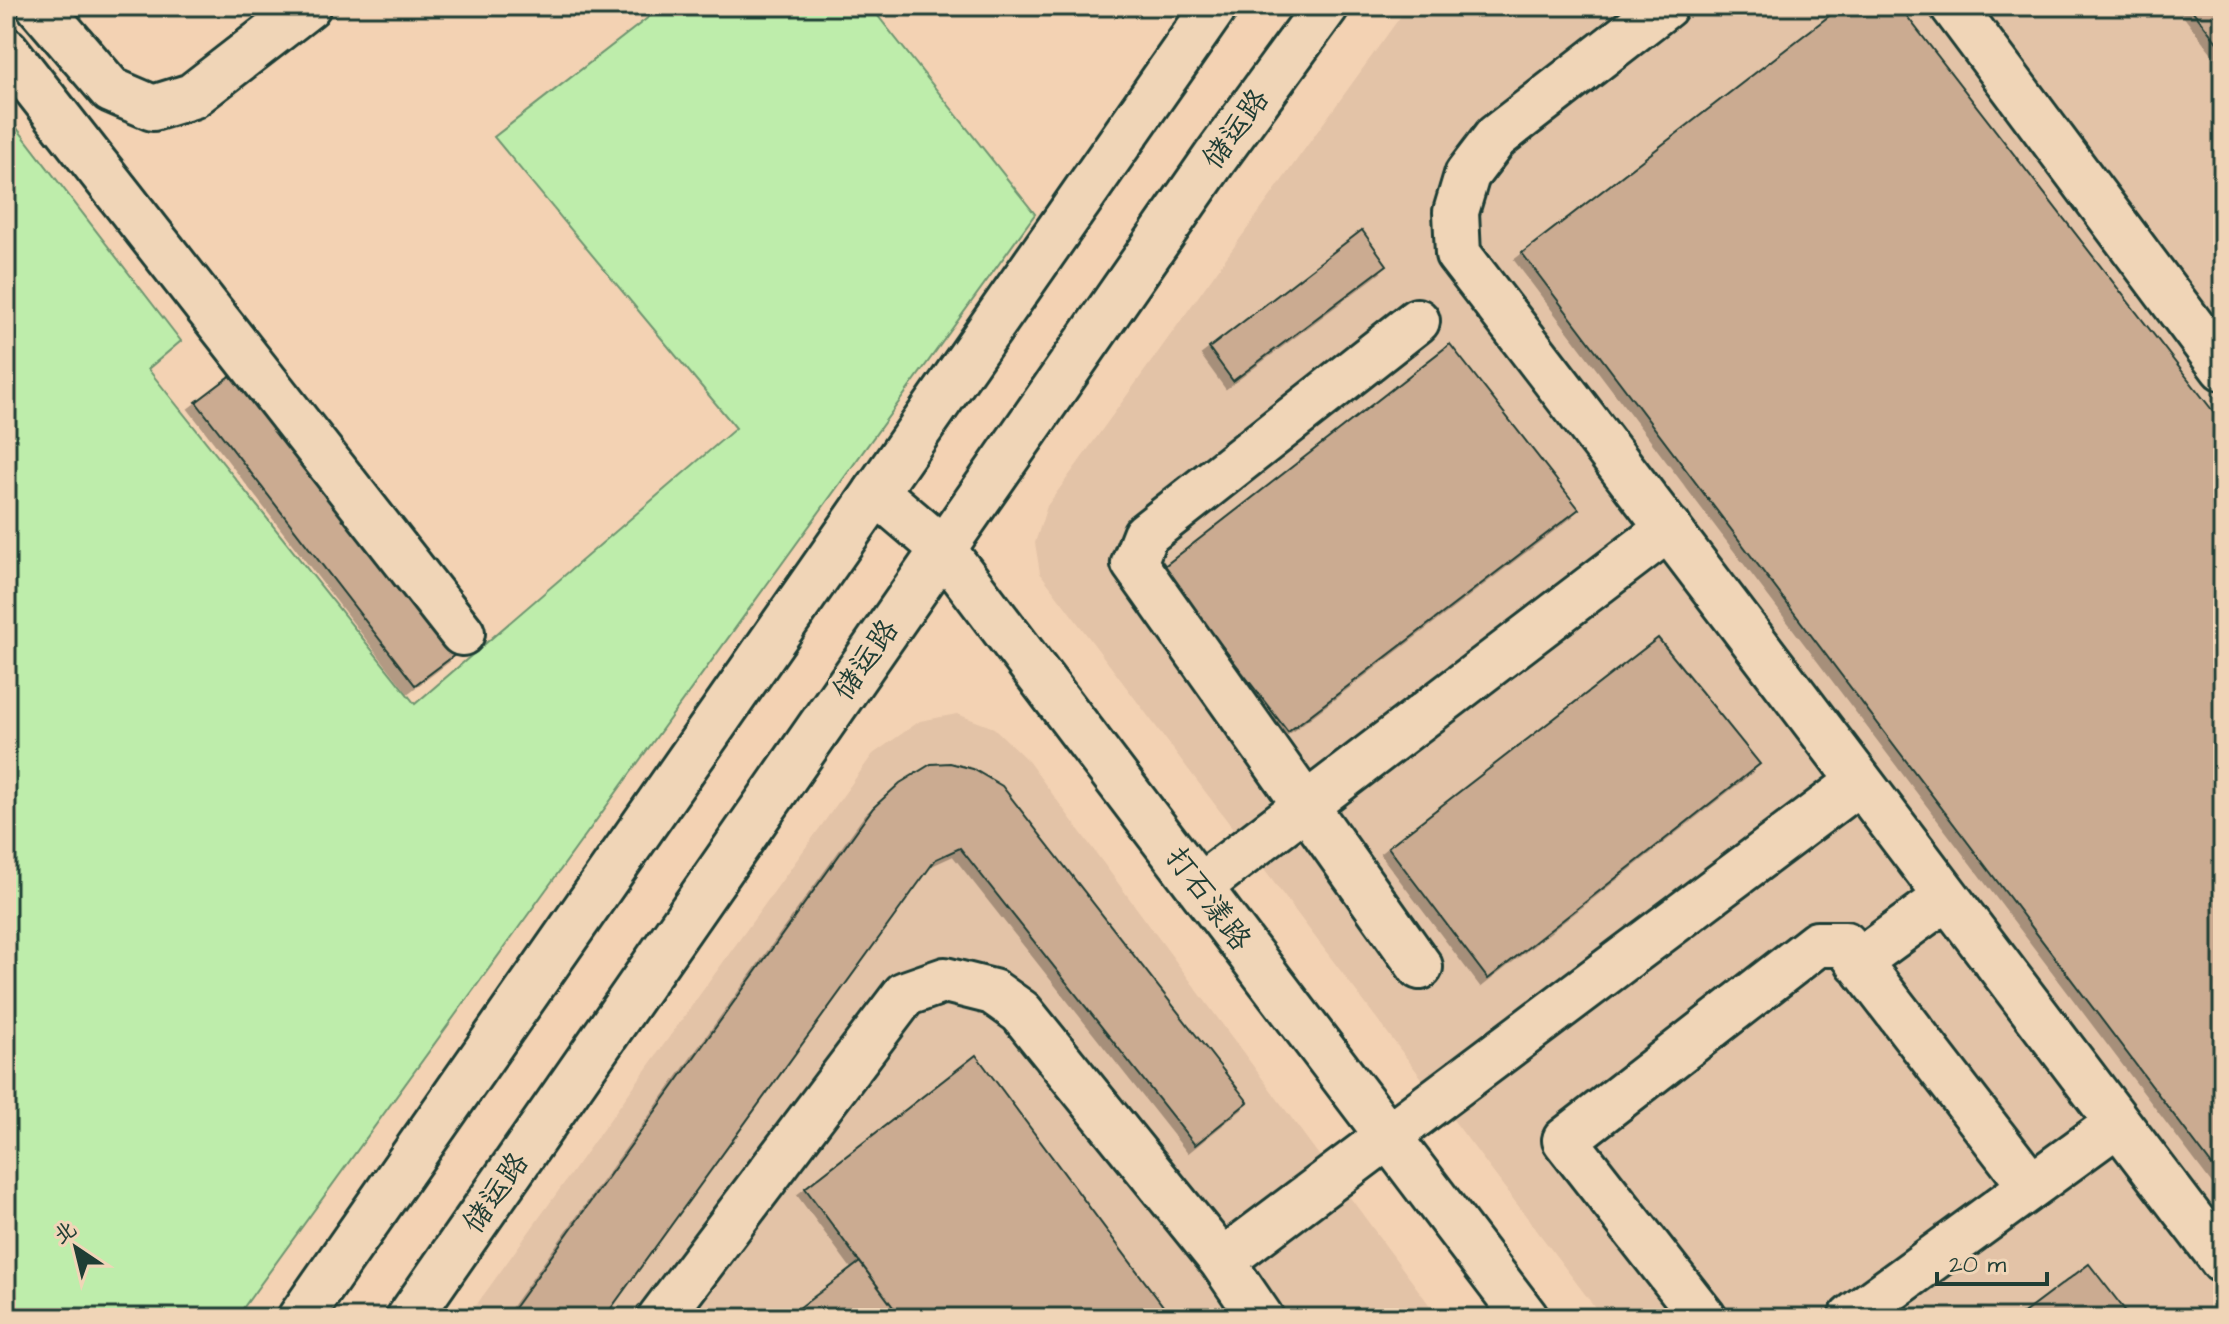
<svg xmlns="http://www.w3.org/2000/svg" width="2229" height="1324" font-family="'Architects Daughter','LXGW WenKai TC',sans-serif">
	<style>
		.built { fill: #e3c3a7 }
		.green { fill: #beedab; stroke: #6e9570; stroke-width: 2 }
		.building { fill: #cbab91; stroke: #1f3d34; stroke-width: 2; filter: url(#shadow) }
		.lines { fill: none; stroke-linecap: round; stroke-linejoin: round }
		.minor-casing { stroke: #1f3d34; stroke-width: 50 }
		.major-casing { stroke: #1f3d34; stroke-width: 50 }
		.minor { stroke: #f0d5b7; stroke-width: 44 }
		.major { stroke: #f0d5b7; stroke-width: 44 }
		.labels { text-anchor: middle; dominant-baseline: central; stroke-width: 8; stroke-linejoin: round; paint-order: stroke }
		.street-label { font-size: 30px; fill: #1f3d34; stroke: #f0d5b7 }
	</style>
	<defs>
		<filter id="shadow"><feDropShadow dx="-7" dy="7" stdDeviation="0" flood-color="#0004"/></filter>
	</defs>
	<rect width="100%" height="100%" fill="#f3d2b3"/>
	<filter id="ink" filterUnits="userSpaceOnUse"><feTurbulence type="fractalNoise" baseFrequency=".0125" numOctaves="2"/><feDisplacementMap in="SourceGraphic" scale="16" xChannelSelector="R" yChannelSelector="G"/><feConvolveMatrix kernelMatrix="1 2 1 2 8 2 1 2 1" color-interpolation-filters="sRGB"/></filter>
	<g filter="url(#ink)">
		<path class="built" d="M 1408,6 L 2223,6 L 2223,1318 L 1603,1318 L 1040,573 L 1035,543 L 1047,506 Z
			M 957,714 L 994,728 L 1028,761 L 1439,1318 L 467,1318 L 873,754 L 920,721 Z"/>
		<path class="green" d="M 663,6 L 870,6 L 1035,214 L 236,1318 L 6,1318 L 6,114 L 181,341 L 148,369 L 415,704 L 736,428 L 494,137 Z"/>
		<path class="building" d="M 1842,6 L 1899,6 L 2223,424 L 2223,1180 L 1522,253 Z
			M 2189,6 L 2223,6 L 2223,50 Z
			M 1362,230 L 1387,265 L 1233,381 L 1209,348 Z
			M 1450,344 L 1579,509 L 1288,732 L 1162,568 Z
			M 233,374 L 456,654 L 415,685 L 196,402 Z
			M 1658,638 L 1760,764 L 1488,979 L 1388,847 Z
			M 950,763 L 973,769 L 1002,786 L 1248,1102 L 1195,1145 L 960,848 L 936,859 L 604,1318 L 507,1318 L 873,808 L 900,783 L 931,764 Z
			M 976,1055 L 1172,1318 L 901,1318 L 805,1188 Z
			M 860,1262 L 901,1318 L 786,1318 Z
			M 2089,1264 L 2131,1318 L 2017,1318 Z
			M 1411,1308 L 1418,1318 L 1396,1318 Z"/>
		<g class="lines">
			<defs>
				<path id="minor" d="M 39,6 L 111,90 L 153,108 L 192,96 L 308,6
					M 1665,6 L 1496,137 L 1467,175 L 1456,212 L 1458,254 C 1716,588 1968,926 2223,1261
					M 1953,6 L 2223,368
					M 6,50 L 462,633
					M 1417,321 L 1145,535 L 1134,563 L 1420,967
					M 876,492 L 943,549 L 1526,1318
					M 1199,887 L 1669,528
					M 1858,962 L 1947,897
					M 1222,1261 L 1859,782
					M 660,1318 L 905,994 L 945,980 L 993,992 L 1021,1012 L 1222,1261 L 1261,1318
					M 1704,1318 L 1565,1140 L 1817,944 L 1845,944 L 2031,1186
					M 1851,1318 L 2118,1123"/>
				<path id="major" d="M 300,1318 L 1215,6
					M 409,1318 L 1215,158 L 1326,6"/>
			</defs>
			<use href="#minor" class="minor-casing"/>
			<use href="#major" class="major-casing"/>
			<use href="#minor" class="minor"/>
			<use href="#major" class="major"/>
		</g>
	</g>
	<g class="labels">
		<g class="street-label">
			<text transform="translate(1236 129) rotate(-54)">储运路</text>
			<text transform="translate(866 660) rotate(-55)">储运路</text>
			<text transform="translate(1208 899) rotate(53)">打石漾路</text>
			<text transform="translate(496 1193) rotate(-55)">储运路</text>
		</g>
	</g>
	<rect width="2229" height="1324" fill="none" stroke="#f0d5b7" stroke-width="32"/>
	<rect x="16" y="16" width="2197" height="1292" fill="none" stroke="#1f3d34" stroke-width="3" filter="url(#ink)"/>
	<g transform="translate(76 1248) rotate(325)" stroke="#f0d5b7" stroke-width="6" paint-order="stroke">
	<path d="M0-6L14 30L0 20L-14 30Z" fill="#1f3d34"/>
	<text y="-12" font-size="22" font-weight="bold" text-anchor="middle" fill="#1f3d34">北</text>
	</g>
	<path d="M1937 1272v12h110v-12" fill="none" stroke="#1f3d34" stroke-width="4"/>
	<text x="1949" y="1272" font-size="24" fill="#1f3d34" stroke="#f0d5b7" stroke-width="6" paint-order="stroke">20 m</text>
</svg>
